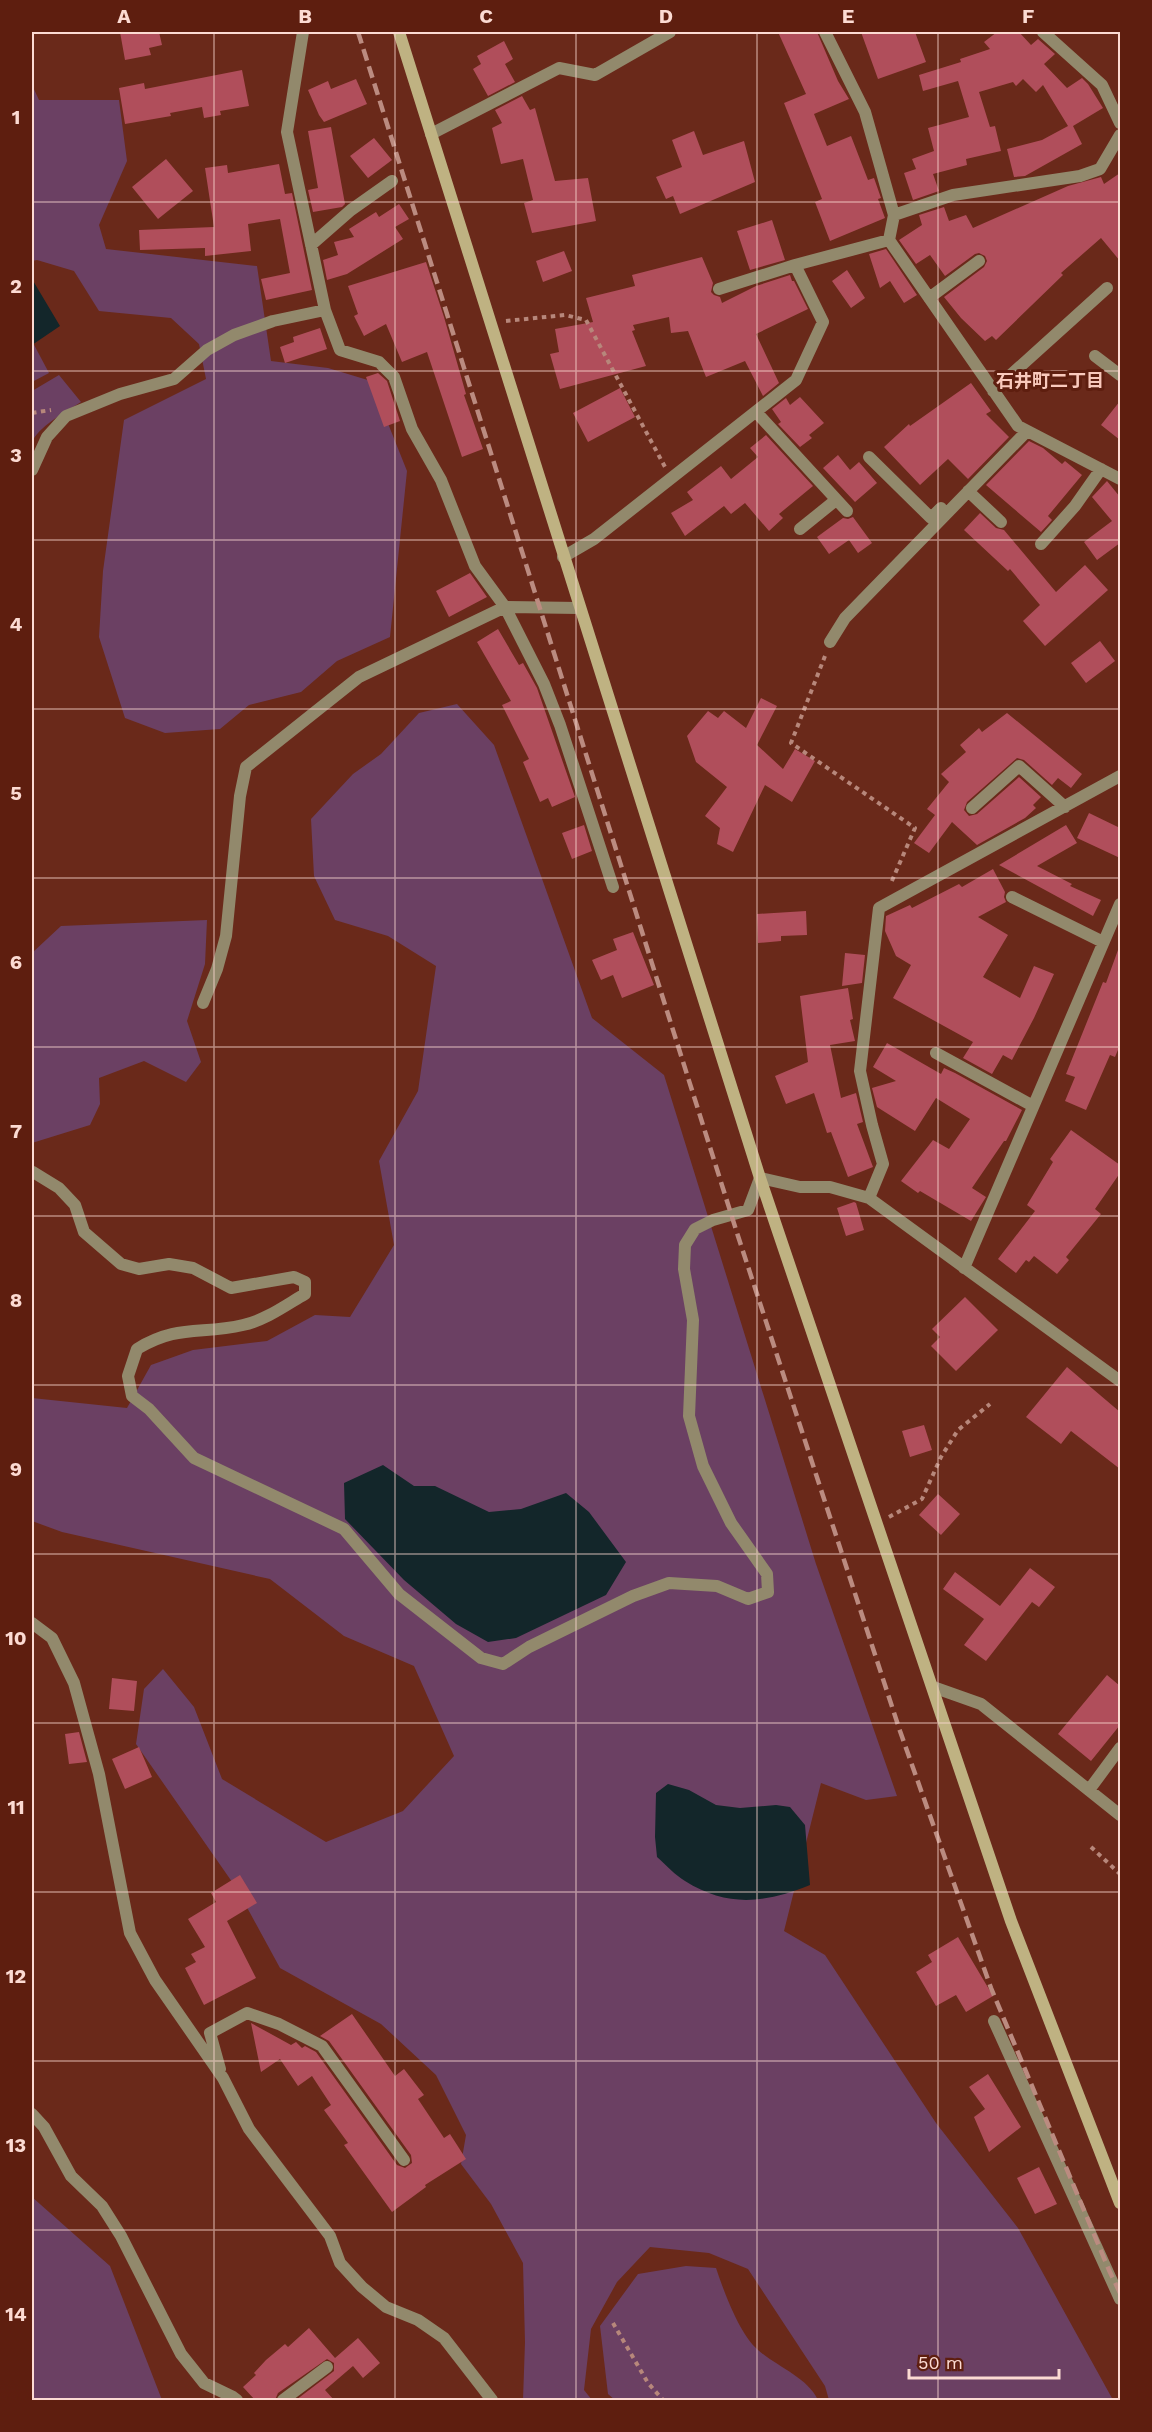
<svg xmlns="http://www.w3.org/2000/svg" width="1152" height="2432" font-family="'Work Sans','Noto Sans JP',sans-serif">
	<style>
		.green { fill: #6b4063 }
		.water { fill: #13262a }
		.building { fill: #b04e5b }
		.lines { fill: none; stroke-linecap: round; stroke-linejoin: round }
		.path { stroke: #b7877b; stroke-width: 4; stroke-dasharray: 4.5 4.5; stroke-linecap: butt }
		.street { stroke: #92896c; stroke-width: 12 }
		.secondary { stroke: #bfb282; stroke-width: 12 }
		.rail { stroke: #bb8b80; stroke-width: 4.5; stroke-dasharray: 12 6; stroke-linecap: butt }
		.grid { fill: none; stroke: #fcdbd3; stroke-width: 1.5; stroke-opacity: 0.55 }
		.labels { text-anchor: middle; dominant-baseline: central; stroke-width: 6; stroke-linejoin: round; paint-order: stroke }
		.neighbourhood-label { font-size: 18px; font-weight: bold; fill: #f9c9bc; stroke: #5e1e0f }
		.neatline { fill: none; stroke: #fcdbd3; stroke-width: 2 }
		.grid-label { font-size: 20px; text-anchor: middle; font-weight: bold; fill: #fcdbd3 }
	</style>
	<rect width="100%" height="100%" fill="#6a291a"/>
	<path class="green" d="M 32,85 L 39,100 L 119,100 L 127,161 L 99,225 L 106,249 L 257,266 L 271,361 L 328,368 L 371,381 L 407,471 L 390,637 L 337,661 L 301,692 L 249,705 L 220,729 L 165,733 L 125,718 L 99,637 L 103,571 L 124,420 L 206,379 L 199,344 L 171,318 L 99,311 L 74,271 L 37,260 L 32,261 Z
		M 32,341 L 49,373 L 32,382 Z
		M 59,375 L 81,402 C 67,411 36,428 32,443 L 32,391 Z
		M 457,704 L 494,745 L 592,1018 L 664,1075 L 816,1564 L 897,1796 L 866,1800 L 821,1783 L 784,1931 L 825,1955 L 936,2123 L 1018,2228 L 1113,2400 L 829,2400 L 825,2386 L 748,2269 L 709,2253 L 650,2247 L 617,2282 L 591,2329 L 584,2390 L 592,2400 L 523,2400 L 525,2342 L 523,2263 L 491,2204 L 461,2164 L 466,2135 L 436,2075 L 381,2024 L 280,1968 L 237,1889 L 136,1744 L 144,1689 L 163,1669 L 194,1707 L 222,1779 L 326,1842 L 403,1811 L 454,1756 L 414,1666 L 344,1636 L 270,1579 L 62,1532 L 32,1521 L 32,1398 L 127,1408 L 151,1365 L 193,1350 L 267,1341 L 315,1315 L 350,1317 L 394,1245 L 379,1161 L 418,1091 L 436,966 L 388,936 L 335,920 L 314,876 L 311,819 L 353,774 L 381,754 L 419,713 Z
		M 207,920 L 205,964 L 187,1021 L 201,1062 L 186,1082 L 144,1061 L 99,1078 L 100,1104 L 90,1125 L 32,1143 L 32,953 L 61,926 Z
		M 32,2197 L 110,2266 L 162,2400 L 32,2400 Z
		M 686,2266 L 716,2268 C 724,2292 739,2333 758,2350 C 777,2367 807,2377 818,2400 L 615,2400 L 608,2394 L 600,2326 L 638,2274 Z"/>
	<path class="water" d="M 32,279 L 60,326 L 32,345 Z
		M 383,1465 L 414,1486 L 435,1486 L 489,1512 L 521,1509 L 566,1493 L 589,1512 L 626,1562 L 606,1595 L 516,1638 L 488,1642 L 456,1624 L 404,1580 L 345,1519 L 344,1483 Z
		M 668,1784 L 689,1790 L 716,1805 L 740,1808 L 776,1805 L 790,1807 L 805,1825 L 810,1885 C 765,1903 728,1908 685,1881 C 675,1875 666,1865 657,1857 L 655,1837 L 656,1793 Z"/>
	<path class="building" d="M 120,32 L 159,32 L 162,45 L 149,48 L 151,55 L 125,60 Z
		M 778,32 L 817,32 L 838,81 L 849,99 L 814,114 L 827,146 L 851,136 L 868,180 L 874,178 L 881,198 L 878,199 L 885,218 L 830,241 L 815,202 L 822,199 L 784,103 L 806,94 Z
		M 861,32 L 915,32 L 926,62 L 878,79 Z
		M 997,32 L 1019,32 L 1031,45 L 1038,39 L 1055,54 L 1044,64 L 1067,88 L 1082,78 L 1088,84 L 1103,108 L 1073,126 L 1082,144 L 1025,176 L 1014,177 L 1007,149 L 1042,140 L 1068,126 L 1043,85 L 1036,92 L 1023,79 L 1016,86 L 1013,82 L 979,92 L 990,127 L 995,126 L 1001,151 L 966,159 L 967,165 L 933,174 L 939,191 L 913,200 L 904,173 L 916,169 L 912,159 L 934,151 L 928,128 L 969,117 L 958,81 L 923,91 L 919,75 L 961,62 L 960,59 L 990,49 L 984,42 Z
		M 504,41 L 513,59 L 505,64 L 515,82 L 488,96 L 473,69 L 481,64 L 477,56 Z
		M 242,70 L 249,106 L 220,111 L 221,115 L 204,118 L 202,107 L 170,113 L 171,116 L 125,124 L 119,88 L 144,83 L 145,89 Z
		M 356,79 L 367,104 L 324,122 L 319,115 L 308,90 L 328,81 L 331,89 Z
		M 522,96 L 530,110 L 535,108 L 555,181 L 588,178 L 596,221 L 532,233 L 524,203 L 533,200 L 523,159 L 501,164 L 492,128 L 502,123 L 495,110 Z
		M 331,127 L 345,204 L 342,207 L 313,212 L 308,190 L 318,188 L 308,131 Z
		M 694,131 L 703,155 L 744,141 L 755,182 L 680,214 L 673,196 L 666,199 L 656,177 L 682,167 L 672,140 Z
		M 374,138 L 392,160 L 368,178 L 350,156 Z
		M 166,159 L 193,191 L 158,219 L 132,187 Z
		M 279,164 L 285,194 L 292,193 L 312,290 L 266,300 L 261,279 L 290,273 L 280,219 L 248,224 L 251,251 L 205,256 L 205,248 L 140,250 L 139,230 L 214,227 L 205,168 L 227,165 L 228,173 Z
		M 1120,173 L 1120,261 L 1101,238 L 1061,273 L 1063,275 L 996,340 L 992,336 L 985,341 L 961,318 L 944,297 L 984,267 L 987,261 L 985,256 L 979,253 L 975,254 L 945,276 L 930,255 L 916,264 L 899,240 L 922,225 L 919,215 L 944,207 L 949,221 L 966,215 L 973,228 L 1068,186 L 1101,177 L 1104,184 Z
		M 399,204 L 409,219 L 395,227 L 403,239 L 347,274 L 327,280 L 323,260 L 338,255 L 334,242 L 354,237 L 349,229 L 376,212 L 379,217 Z
		M 772,220 L 785,260 L 750,270 L 737,231 Z
		M 886,249 L 917,295 L 904,303 L 890,281 L 880,288 L 869,254 Z
		M 564,251 L 572,271 L 543,282 L 536,261 Z
		M 702,257 L 713,283 L 711,292 L 714,295 L 720,297 L 722,303 L 756,286 L 790,275 L 792,281 L 794,281 L 808,309 L 756,334 L 779,383 L 763,396 L 745,361 L 706,377 L 688,331 L 671,333 L 669,317 L 633,325 L 635,330 L 632,331 L 646,366 L 560,389 L 550,354 L 559,352 L 555,329 L 593,322 L 586,298 L 635,286 L 632,275 Z
		M 426,262 L 444,317 L 466,394 L 464,395 L 483,449 L 462,457 L 427,352 L 402,362 L 386,324 L 364,336 L 354,316 L 358,314 L 348,286 Z
		M 847,270 L 865,298 L 851,308 L 832,281 Z
		M 320,328 L 327,349 L 285,363 L 280,347 L 294,342 L 293,337 Z
		M 378,373 L 387,381 L 400,421 L 384,427 L 366,377 Z
		M 971,383 L 991,411 L 986,414 L 1009,437 L 968,479 L 948,459 L 920,485 L 884,447 L 909,424 L 910,426 Z
		M 620,388 L 635,417 L 588,442 L 573,413 Z
		M 800,397 L 824,423 L 809,435 L 812,438 L 800,447 L 778,424 L 781,422 L 772,409 L 786,398 L 790,405 Z
		M 1120,401 L 1120,440 L 1101,425 Z
		M 766,435 L 813,486 L 779,514 L 783,518 L 769,531 L 745,503 L 731,514 L 724,506 L 685,536 L 671,513 L 693,500 L 687,492 L 721,466 L 731,479 L 758,457 L 750,448 Z
		M 1029,441 L 1043,448 L 1062,464 L 1065,461 L 1082,475 L 1048,516 L 1052,520 L 1041,532 L 986,485 Z
		M 838,455 L 850,470 L 859,462 L 877,483 L 855,502 L 823,468 Z
		M 1107,481 L 1120,497 L 1120,543 L 1097,560 L 1084,542 L 1112,521 L 1092,497 Z
		M 980,513 L 996,528 L 1004,530 L 1056,592 L 1085,565 L 1108,590 L 1045,646 L 1023,621 L 1040,605 L 1010,569 L 1008,571 L 964,530 Z
		M 853,517 L 872,543 L 858,553 L 849,540 L 829,554 L 817,537 L 843,518 L 848,519 Z
		M 470,573 L 487,597 L 449,617 L 436,591 Z
		M 498,629 L 519,665 L 523,663 L 537,688 L 575,797 L 552,807 L 548,798 L 540,802 L 523,762 L 529,759 L 502,705 L 511,701 L 477,642 Z
		M 1100,641 L 1115,661 L 1086,683 L 1071,663 Z
		M 761,698 L 777,706 L 757,745 L 783,769 L 795,749 L 815,761 L 792,802 L 765,785 L 733,852 L 717,844 L 720,828 L 705,816 L 727,787 L 696,762 L 687,736 L 708,711 L 718,718 L 724,711 L 746,728 Z
		M 1007,713 L 1082,774 L 1071,788 L 1058,778 L 1052,785 L 1024,760 L 1017,758 L 967,802 L 964,810 L 969,816 L 977,814 L 1019,777 L 1041,797 L 1033,805 L 1036,808 L 1025,818 L 977,845 L 952,822 L 929,853 L 914,843 L 935,815 L 927,809 L 949,782 L 941,774 L 966,752 L 960,745 L 979,728 L 982,732 Z
		M 1089,813 L 1120,828 L 1120,858 L 1077,838 Z
		M 584,825 L 592,851 L 572,859 L 562,833 Z
		M 1066,825 L 1077,843 L 1037,866 L 1072,884 L 1070,886 L 1101,900 L 1093,916 L 999,865 Z
		M 993,869 L 1005,892 L 1004,897 L 1006,902 L 978,917 L 1008,935 L 983,977 L 1020,998 L 1034,966 L 1054,974 L 1034,1018 L 1012,1060 L 1003,1055 L 992,1074 L 963,1058 L 973,1042 L 893,998 L 911,965 L 896,956 L 885,931 L 886,916 L 910,905 L 912,908 L 959,884 L 962,887 Z
		M 806,911 L 807,935 L 781,936 L 781,941 L 758,943 L 757,914 Z
		M 633,932 L 654,985 L 622,998 L 613,975 L 601,980 L 592,960 L 617,950 L 613,939 Z
		M 1118,950 L 1120,950 L 1120,1045 L 1115,1057 L 1110,1055 L 1086,1110 L 1065,1101 L 1075,1077 L 1066,1074 L 1103,982 L 1106,983 Z
		M 845,953 L 865,955 L 862,983 L 842,986 Z
		M 848,988 L 853,1019 L 850,1020 L 855,1041 L 830,1045 L 841,1098 L 856,1093 L 863,1122 L 857,1124 L 873,1167 L 848,1177 L 831,1132 L 827,1133 L 814,1093 L 786,1104 L 775,1076 L 808,1062 L 800,996 Z
		M 887,1043 L 941,1074 L 944,1068 L 955,1073 L 1022,1110 L 1006,1141 L 1004,1141 L 972,1188 L 986,1197 L 971,1221 L 920,1191 L 918,1193 L 901,1181 L 933,1140 L 949,1149 L 970,1119 L 936,1098 L 915,1131 L 877,1107 L 872,1088 L 896,1081 L 873,1067 Z
		M 1071,1130 L 1120,1165 L 1120,1173 L 1095,1209 L 1101,1214 L 1066,1257 L 1069,1260 L 1057,1274 L 1034,1256 L 1029,1262 L 1026,1260 L 1016,1273 L 998,1259 L 1035,1211 L 1027,1205 L 1053,1162 L 1050,1159 Z
		M 854,1202 L 856,1203 L 864,1230 L 846,1236 L 837,1208 Z
		M 965,1297 L 998,1330 L 956,1371 L 931,1346 L 940,1337 L 932,1329 Z
		M 1067,1367 L 1120,1412 L 1120,1469 L 1071,1431 L 1061,1444 L 1026,1417 Z
		M 924,1425 L 932,1450 L 910,1457 L 902,1431 Z
		M 938,1494 L 960,1514 L 941,1535 L 919,1515 Z
		M 1030,1568 L 1055,1587 L 1039,1607 L 1032,1602 L 986,1661 L 964,1645 L 984,1619 L 943,1589 L 955,1572 L 1000,1606 Z
		M 1107,1675 L 1120,1686 L 1120,1725 L 1091,1761 L 1058,1734 Z
		M 112,1678 L 137,1681 L 134,1711 L 109,1709 Z
		M 79,1732 L 87,1762 L 69,1764 L 65,1734 Z
		M 139,1747 L 152,1777 L 125,1789 L 112,1759 Z
		M 240,1875 L 257,1903 L 227,1921 L 256,1978 L 204,2005 L 185,1968 L 196,1962 L 191,1954 L 205,1947 L 188,1919 L 216,1902 L 211,1893 Z
		M 958,1937 L 993,1996 L 966,2012 L 956,1995 L 936,2006 L 916,1972 L 932,1962 L 928,1955 Z
		M 352,2014 L 395,2076 L 404,2069 L 424,2095 L 418,2099 L 444,2138 L 450,2134 L 466,2159 L 425,2185 L 426,2187 L 392,2212 L 344,2145 L 348,2143 L 324,2110 L 331,2105 L 312,2076 L 298,2086 L 280,2059 L 261,2072 L 251,2023 L 291,2045 L 296,2042 L 302,2048 L 305,2046 L 316,2052 L 397,2165 L 405,2168 L 412,2163 L 411,2155 L 329,2041 L 320,2036 Z
		M 988,2074 L 1021,2127 L 989,2152 L 974,2117 L 985,2109 L 969,2087 Z
		M 1039,2167 L 1057,2204 L 1035,2214 L 1017,2178 Z
		M 309,2328 L 335,2358 L 358,2338 L 380,2363 L 363,2378 L 353,2366 L 325,2390 L 334,2400 L 296,2400 L 334,2371 L 334,2363 L 327,2359 L 278,2393 L 275,2400 L 255,2400 L 243,2387 L 256,2375 L 254,2373 L 266,2360 L 285,2344 L 288,2347 Z"/>
	<g class="lines">
		<path class="path" d="M 506,321 L 565,315 L 586,320 L 665,467
			M 32,413 L 51,410
			M 825,656 L 791,743 L 915,828 L 891,883
			M 889,1517 L 922,1499 L 941,1457 L 958,1430 L 990,1404
			M 1091,1847 L 1120,1874
			M 613,2323 L 648,2383 L 663,2400"/>
		<path class="street" d="M 303,32 L 287,132 L 325,310 L 340,350 L 379,362 L 394,377 L 412,429 L 441,480 L 475,566 L 505,607 L 544,684 L 560,725 L 613,887
			M 825,32 L 865,112 L 894,215 L 889,240 L 1018,426 L 1120,479
			M 1043,32 L 1102,85 L 1120,123
			M 431,134 L 559,68 L 595,75 L 670,32
			M 894,215 L 953,195 L 1080,176 L 1100,169 L 1120,135
			M 311,245 L 351,210 L 392,181
			M 719,289 L 795,265 L 889,240
			M 929,298 L 979,261
			M 1095,356 L 1120,375
			M 993,391 L 1107,288
			M 757,413 L 847,511
			M 869,457 L 931,518 L 941,508
			M 32,470 L 47,437 L 66,416 L 120,394 L 174,379 L 207,350 L 234,335 L 273,321 L 325,310
			M 968,491 L 1001,522
			M 800,529 L 836,500
			M 1041,544 L 1075,506 L 1101,469
			M 563,557 L 594,539 L 796,380 L 823,322 L 795,265
			M 830,642 L 845,618 L 1027,431
			M 972,808 L 1019,766 L 1065,807
			M 1012,897 L 1103,942
			M 203,1003 L 217,969 L 226,936 L 240,796 L 246,767 L 359,677 L 505,607 L 579,608
			M 936,1053 L 1033,1106
			M 33,1172 L 59,1188 L 75,1205 L 84,1232 L 121,1264 L 139,1269 L 169,1264 L 193,1268 L 231,1288 L 294,1277 L 305,1282 L 305,1294 C 286,1305 266,1320 243,1325 C 201,1335 178,1324 137,1349 L 128,1376 L 132,1396 L 149,1409 L 194,1458 L 344,1529 L 399,1594 L 481,1658 L 503,1664 L 529,1647 L 633,1596 L 669,1583 L 717,1586 L 748,1599 L 768,1592 L 767,1574 L 731,1523 L 703,1466 L 689,1416 L 693,1320 L 684,1269 L 685,1245 L 695,1229 L 713,1220 L 748,1210 L 760,1178 L 800,1187 L 830,1187 L 869,1198 L 1120,1381
			M 869,1198 L 883,1164 L 872,1125 L 860,1071 L 879,908 L 1120,776
			M 964,1268 L 1120,904
			M 32,1623 L 52,1638 L 74,1683 L 99,1774 L 130,1933 L 155,1980 L 223,2078 L 249,2129 L 330,2236 L 340,2263 L 362,2287 L 386,2307 L 418,2320 L 444,2338 L 492,2400
			M 933,1687 L 981,1704 L 1120,1815
			M 1089,1790 L 1120,1748
			M 994,2021 L 1120,2299
			M 220,2069 L 210,2033 L 247,2013 L 279,2024 L 322,2046 L 404,2160
			M 32,2114 L 44,2127 L 71,2176 L 102,2206 L 121,2236 L 181,2354 L 204,2383 L 233,2397 L 237,2400
			M 283,2400 L 327,2367"/>
		<path class="secondary" d="M 399,32 L 760,1178 L 1011,1921 L 1120,2203"/>
		<path class="rail" d="M 358,32 L 738,1236 L 900,1731 L 991,1988 L 1109,2270 L 1120,2293"/>
	</g>
	<path class="grid" d="M 214,32 L 214,2400M 395,32 L 395,2400M 576,32 L 576,2400M 757,32 L 757,2400M 938,32 L 938,2400M 32,202 L 1120,202M 32,371 L 1120,371M 32,540 L 1120,540M 32,709 L 1120,709M 32,878 L 1120,878M 32,1047 L 1120,1047M 32,1216 L 1120,1216M 32,1385 L 1120,1385M 32,1554 L 1120,1554M 32,1723 L 1120,1723M 32,1892 L 1120,1892M 32,2061 L 1120,2061M 32,2230 L 1120,2230"/>
	<g class="labels">
		<g class="neighbourhood-label">
			<text x="1050" y="380">石井町二丁目</text>
		</g>
	</g>
	<rect width="1152" height="2432" fill="none" stroke="#5e1e0f" stroke-width="66"/>
	<path d="M909 2369v9h150v-9" fill="none" stroke="#fcdbd3" stroke-width="3"/>
	<text x="918" y="2369" font-size="18" fill="#fcdbd3" stroke="#5e1e0f" stroke-width="4.5" paint-order="stroke">50 m</text>
	<rect x="33" y="33" width="1086" height="2366" class="neatline"/>
	<g class="grid-label">
		<text x="124" y="23">A</text>
		<text x="305" y="23">B</text>
		<text x="486" y="23">C</text>
		<text x="666" y="23">D</text>
		<text x="848" y="23">E</text>
		<text x="1028" y="23">F</text>
		<text x="16" y="124">1</text>
		<text x="16" y="293">2</text>
		<text x="16" y="462">3</text>
		<text x="16" y="631">4</text>
		<text x="16" y="800">5</text>
		<text x="16" y="969">6</text>
		<text x="16" y="1138">7</text>
		<text x="16" y="1307">8</text>
		<text x="16" y="1476">9</text>
		<text x="16" y="1645">10</text>
		<text x="16" y="1814">11</text>
		<text x="16" y="1983">12</text>
		<text x="16" y="2152">13</text>
		<text x="16" y="2321">14</text>
	</g>
</svg>
